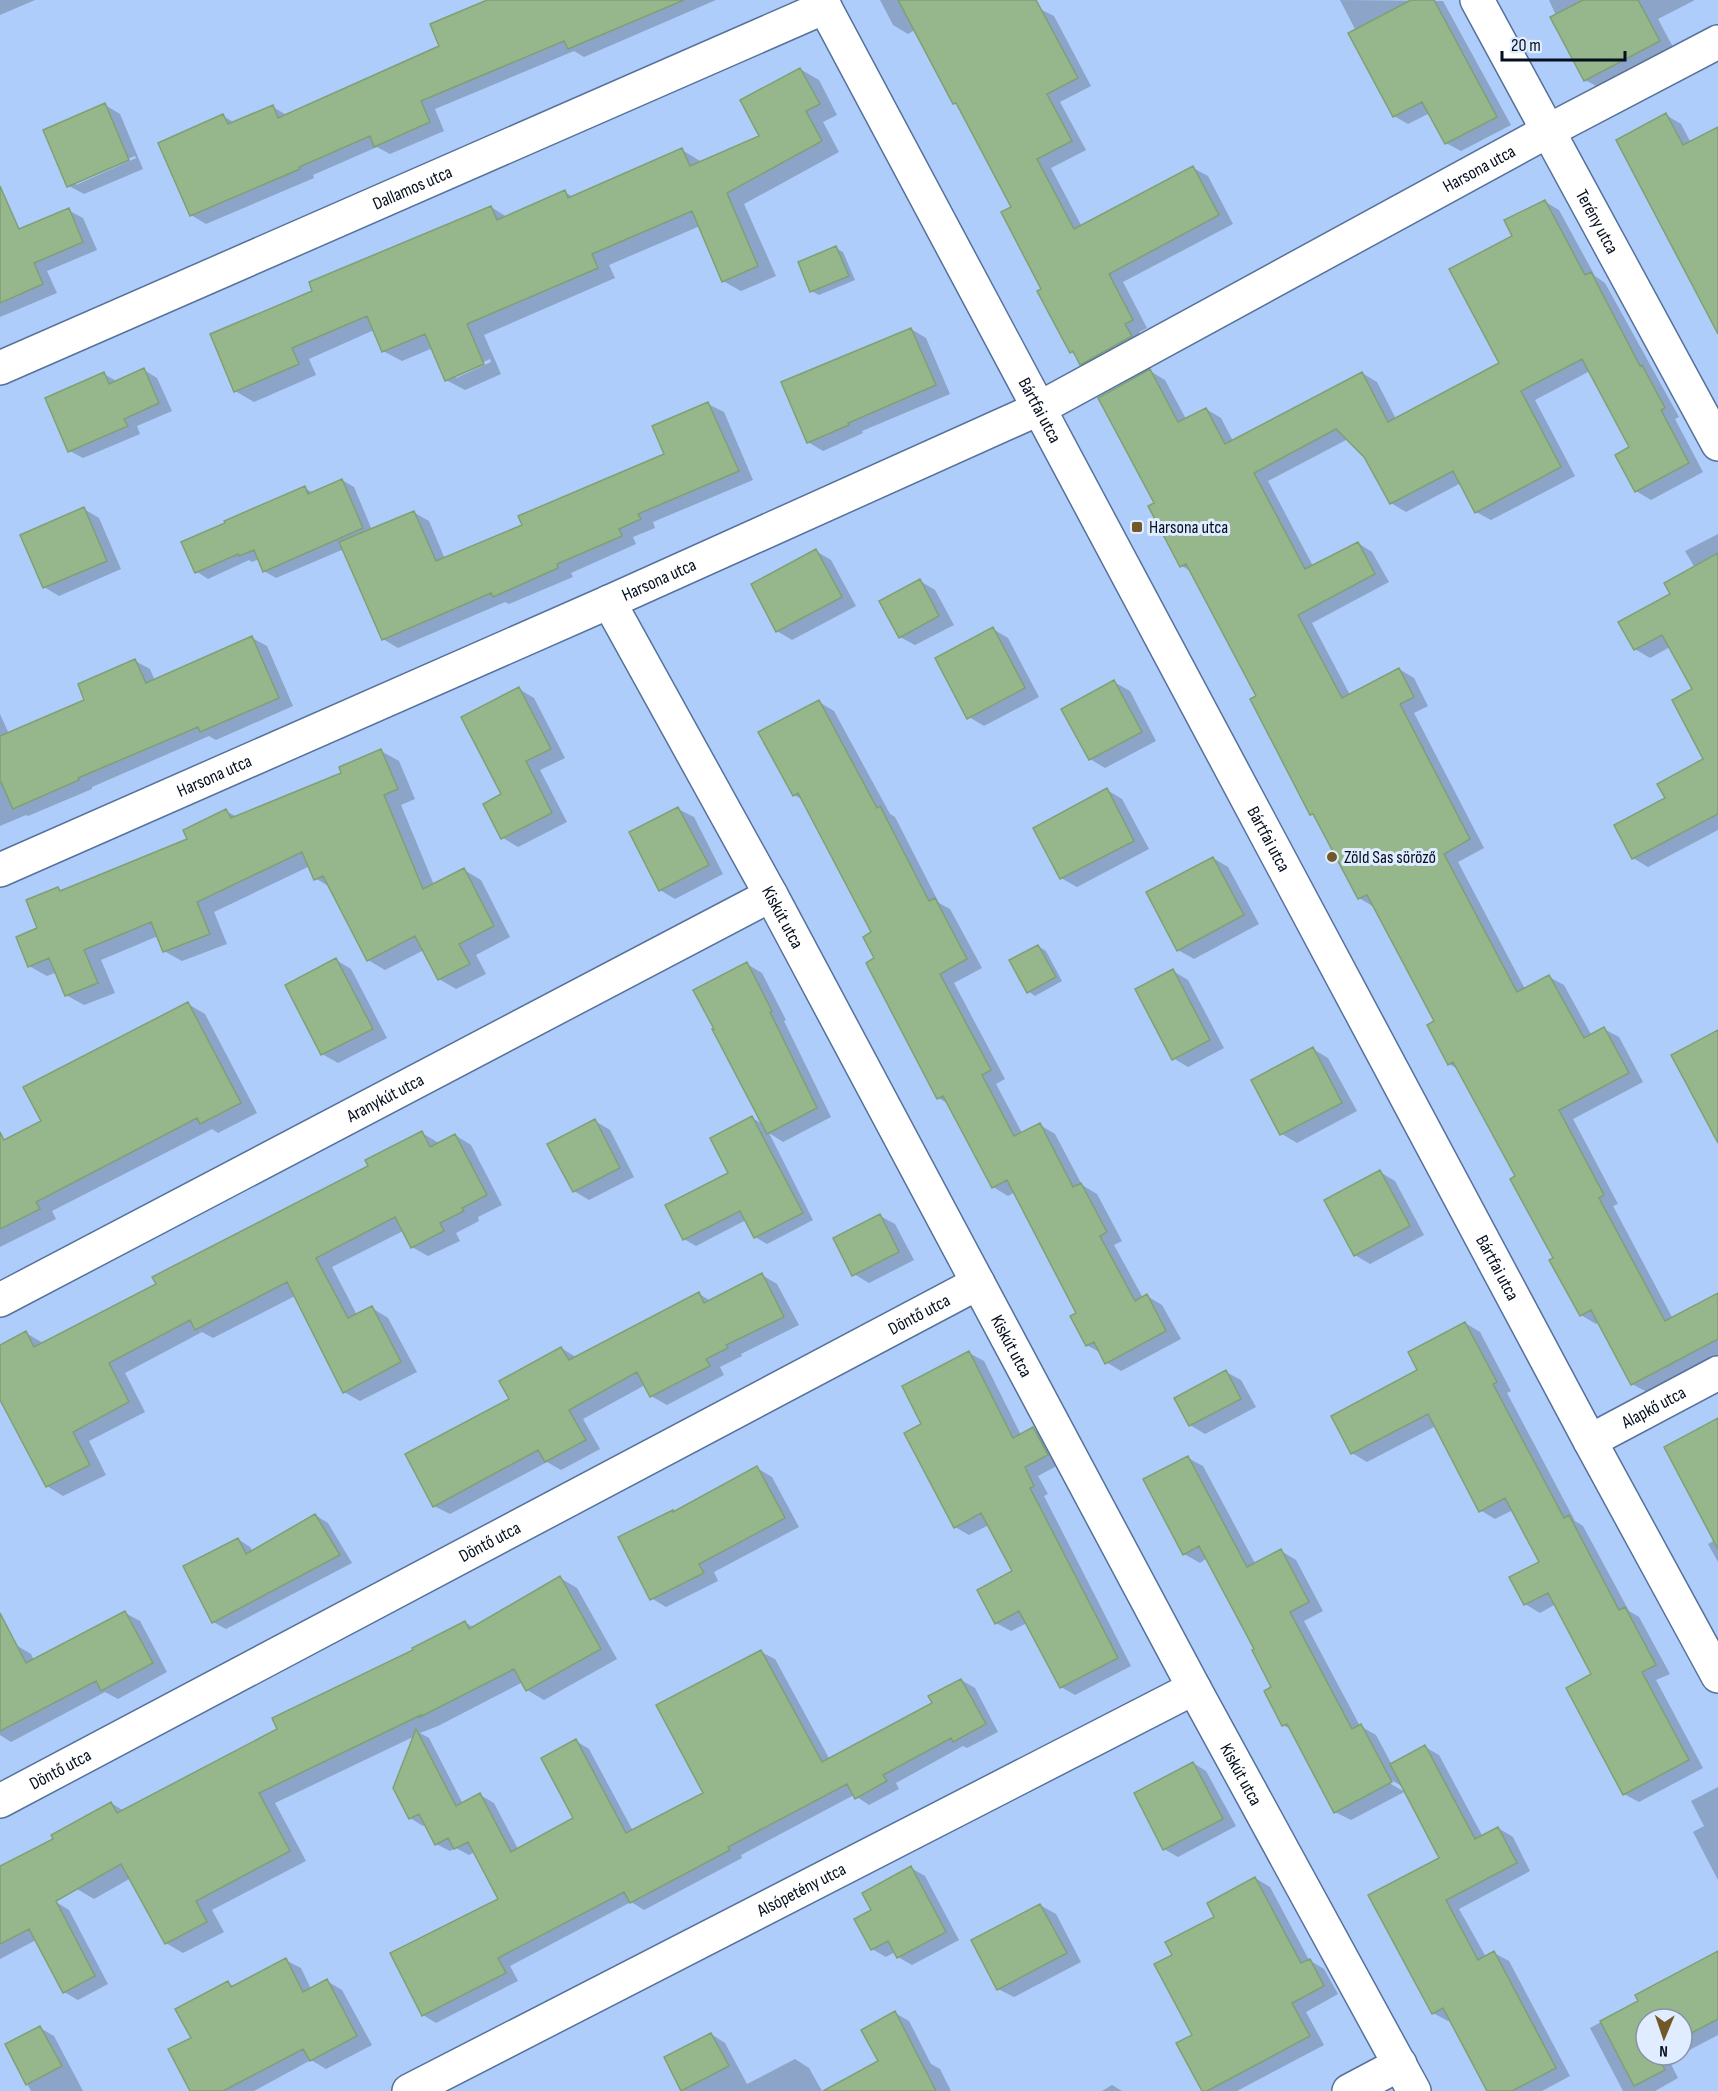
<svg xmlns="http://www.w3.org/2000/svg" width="1718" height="2091" font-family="'Sofia Sans Condensed',sans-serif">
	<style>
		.shadow { fill: #0003; fill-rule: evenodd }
		.building { fill: #96b78b; stroke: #7fa075; stroke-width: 1.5 }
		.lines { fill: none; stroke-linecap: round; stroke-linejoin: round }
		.minor-casing { stroke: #56729b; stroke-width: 36 }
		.minor { stroke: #fff; stroke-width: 33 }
		.poi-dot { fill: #725729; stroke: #e0ecff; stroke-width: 2 }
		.labels { text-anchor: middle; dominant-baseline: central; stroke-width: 6; stroke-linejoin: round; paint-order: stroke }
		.street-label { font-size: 18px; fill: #050f1e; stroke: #e0ecff }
		.poi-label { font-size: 18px; fill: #050f1e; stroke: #e0ecff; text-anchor: start }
	</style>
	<rect width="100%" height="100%" fill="#aecdfa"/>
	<path class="shadow" d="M 0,0 L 35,0 L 0,15 Z
		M 490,0 L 716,0 L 584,57 L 574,51 L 435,109 L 444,131 L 390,154 L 377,147 L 313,175 L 314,178 L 206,224 L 191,215 L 223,116 L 235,123 L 273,107 L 288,116 L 441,47 Z
		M 880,0 L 1022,0 L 1054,16 L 1091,86 L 1060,102 L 1086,150 L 1051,168 L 1082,227 L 1193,168 L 1208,176 L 1233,224 L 1123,282 L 1147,328 L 1139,332 L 1146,345 L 1096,372 L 1081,364 L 1077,356 L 1071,352 L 1043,289 L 1013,208 L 959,106 L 954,103 L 915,30 L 908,34 L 893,25 Z
		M 1340,0 L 1443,1 L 1511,125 L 1461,151 L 1446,143 L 1430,113 L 1408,124 L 1394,116 L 1356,31 Z
		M 1549,0 L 1695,0 L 1658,19 L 1674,49 L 1600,88 L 1585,80 Z
		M 800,69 L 819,80 L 837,115 L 823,122 L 839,152 L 744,204 L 776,276 L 741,291 L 723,281 L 700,226 L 609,265 L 615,278 L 484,335 L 501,374 L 465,390 L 446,380 L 433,348 L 402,361 L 383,351 L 374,330 L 309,359 L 316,375 L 254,402 L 235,391 L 314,291 L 491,207 L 507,217 L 565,192 L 573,197 L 682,150 L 700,161 L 702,163 L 761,137 ZM 490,359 L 491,362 L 456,378 L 456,375 Z
		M 105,105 L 120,114 L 143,169 L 84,194 L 69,186 ZM 135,156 L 136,158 L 76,185 L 76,181 Z
		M 1666,115 L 1681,124 L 1691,143 L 1718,129 L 1718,311 Z
		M 1544,201 L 1559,210 L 1595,276 L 1605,283 L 1679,417 L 1675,419 L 1703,472 L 1651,500 L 1636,491 L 1631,448 L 1590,371 L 1535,400 L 1575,476 L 1491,520 L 1476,512 L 1461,483 L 1406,512 L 1391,503 L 1366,456 L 1348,439 L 1268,481 L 1313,566 L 1358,543 L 1372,552 L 1389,582 L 1312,623 L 1350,695 L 1399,669 L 1414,678 L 1428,706 L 1414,713 L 1484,848 L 1458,862 L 1525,989 L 1549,977 L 1564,985 L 1592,1036 L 1604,1029 L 1619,1037 L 1643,1082 L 1573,1119 L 1618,1204 L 1613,1206 L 1673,1319 L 1718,1303 L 1718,1355 L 1647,1392 L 1632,1384 L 1599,1322 L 1596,1324 L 1581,1315 L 1517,1177 L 1458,1069 L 1449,1064 L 1437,1022 L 1374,907 L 1359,898 L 1316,817 L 1311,814 L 1258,696 L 1192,572 L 1182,566 L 1156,504 L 1150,371 L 1165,380 L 1186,419 L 1206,409 L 1221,418 L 1233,441 L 1362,373 L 1377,382 L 1396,419 L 1501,364 L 1514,236 Z
		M 68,210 L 83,218 L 97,250 L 47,271 L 57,293 L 0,317 L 0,239 Z
		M 836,248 L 843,252 L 855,280 L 819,295 L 811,291 Z
		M 911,329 L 926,338 L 950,394 L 862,431 L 863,433 L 823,451 L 808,442 Z
		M 144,370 L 157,378 L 172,411 L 137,426 L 140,434 L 83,458 L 70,451 L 104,374 L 118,382 Z
		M 708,404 L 724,412 L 753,480 L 653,522 L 655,528 L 633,537 L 636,544 L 571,573 L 573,577 L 509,604 L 505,602 L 398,648 L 383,639 L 344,549 L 276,578 L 264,571 L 259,559 L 252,562 L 249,560 L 208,579 L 196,571 L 305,488 L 313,493 L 342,480 L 354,487 L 372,530 L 413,512 L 429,521 L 445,559 L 524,525 L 666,455 Z
		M 84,509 L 99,518 L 121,569 L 59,596 L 44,587 Z
		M 1718,534 L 1718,830 L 1648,867 L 1633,858 L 1667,799 L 1705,760 L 1694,690 L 1670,647 L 1650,658 L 1635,649 L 1672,595 L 1695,568 L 1685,551 Z
		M 816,551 L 831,560 L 856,606 L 792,640 L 777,631 Z
		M 920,581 L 935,590 L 954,625 L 915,645 L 900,637 Z
		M 993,629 L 1008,638 L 1039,697 L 984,726 L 969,717 Z
		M 252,638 L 267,646 L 293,706 L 216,740 L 209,736 L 92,787 L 92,789 L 28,816 L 26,815 L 0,826 L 0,714 L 9,734 L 86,700 L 135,661 L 150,669 L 155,681 Z
		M 1114,682 L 1130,691 L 1156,741 L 1105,768 L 1090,759 Z
		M 519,689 L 534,698 L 565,758 L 540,770 L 567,822 L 518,847 L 503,838 L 503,795 Z
		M 819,702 L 834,711 L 890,814 L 895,817 L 939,903 L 950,909 L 982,968 L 954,983 L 1005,1079 L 996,1084 L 1022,1133 L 1040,1125 L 1055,1134 L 1082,1185 L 1097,1194 L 1122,1241 L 1114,1245 L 1143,1298 L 1147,1296 L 1162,1305 L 1181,1339 L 1121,1371 L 1106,1362 L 1101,1353 L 1087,1345 L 1078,1314 L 1015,1192 L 1008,1196 L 993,1187 L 949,1104 L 938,1098 L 876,959 L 873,933 L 803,800 L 794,795 Z
		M 381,751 L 399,761 L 415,799 L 401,805 L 434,885 L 464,870 L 481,880 L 510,937 L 476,955 L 486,974 L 456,989 L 439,979 L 424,950 L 385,970 L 368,960 L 330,887 L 315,878 L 310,866 L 214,912 L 227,944 L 182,961 L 164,951 L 158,936 L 101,960 L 115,993 L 84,1005 L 66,995 L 57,972 L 47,976 L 29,966 L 39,929 L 58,889 L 62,891 L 189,840 L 226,811 L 237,817 L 343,774 Z
		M 1107,790 L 1122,799 L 1149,849 L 1077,887 L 1061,878 L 1035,828 Z
		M 678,809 L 694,817 L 723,874 L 675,899 L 660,890 Z
		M 1213,858 L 1228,867 L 1259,924 L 1194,959 L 1178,950 Z
		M 1038,946 L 1046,951 L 1062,981 L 1035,996 L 1028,991 Z
		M 336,960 L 351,969 L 387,1038 L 338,1063 L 322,1054 Z
		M 747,964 L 762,973 L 786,1020 L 784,1021 L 831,1117 L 783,1142 L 769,1133 L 813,1220 L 767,1244 L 755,1237 L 746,1220 L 696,1246 L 684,1239 L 730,1173 L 752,1118 L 763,1124 Z
		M 1173,971 L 1188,980 L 1224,1048 L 1188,1067 L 1173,1058 Z
		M 188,1004 L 205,1014 L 257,1113 L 218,1133 L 212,1129 L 52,1211 L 56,1219 L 0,1247 L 0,1144 L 43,1122 Z
		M 1313,1049 L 1328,1058 L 1357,1111 L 1297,1143 L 1282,1134 Z
		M 595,1121 L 610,1130 L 634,1177 L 589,1200 L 574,1191 Z
		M 422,1133 L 439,1143 L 455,1135 L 471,1145 L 502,1205 L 478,1217 L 479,1221 L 456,1233 L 460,1241 L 428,1256 L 412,1247 L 403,1231 L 332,1267 L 357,1315 L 372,1308 L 388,1318 L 417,1372 L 360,1401 L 344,1392 L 295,1296 L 213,1338 L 202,1332 L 125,1373 L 145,1412 L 89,1441 L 106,1475 L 63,1496 L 47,1486 L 0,1396 L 0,1347 L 26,1333 L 43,1343 L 158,1285 L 370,1167 Z
		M 1380,1172 L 1395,1181 L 1424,1235 L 1370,1264 L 1355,1255 Z
		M 880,1216 L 895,1224 L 914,1260 L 869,1283 L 854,1274 Z
		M 762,1275 L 777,1284 L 799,1325 L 741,1354 L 742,1356 L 720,1367 L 724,1375 L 667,1405 L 651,1396 L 645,1385 L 583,1419 L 600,1449 L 561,1470 L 547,1462 L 450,1514 L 434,1506 L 511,1399 L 561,1348 L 576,1357 L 699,1294 L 711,1301 Z
		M 1465,1323 L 1480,1332 L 1511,1391 L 1507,1393 L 1575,1521 L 1583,1526 L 1629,1611 L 1639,1617 L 1670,1674 L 1656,1680 L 1703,1768 L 1639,1802 L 1624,1794 L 1593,1675 L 1556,1604 L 1540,1613 L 1525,1604 L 1541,1562 L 1513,1510 L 1495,1519 L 1480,1510 L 1436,1426 L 1367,1462 L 1352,1453 L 1419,1370 Z
		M 969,1353 L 984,1361 L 1021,1435 L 1033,1429 L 1048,1437 L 1062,1463 L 1038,1476 L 1048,1494 L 1044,1496 L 1131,1666 L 1075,1695 L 1061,1687 L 1027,1623 L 1011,1631 L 996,1623 L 1014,1572 L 989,1525 L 969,1535 L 955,1527 L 923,1424 Z
		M 1226,1372 L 1241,1380 L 1256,1407 L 1205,1434 L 1190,1425 Z
		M 1718,1420 L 1718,1562 L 1708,1544 L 1715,1540 Z
		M 1188,1458 L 1203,1466 L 1256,1565 L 1281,1551 L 1296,1560 L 1323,1611 L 1304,1621 L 1360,1726 L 1376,1735 L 1392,1765 L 1425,1747 L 1439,1755 L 1483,1837 L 1498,1828 L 1513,1837 L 1530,1871 L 1459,1909 L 1486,1957 L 1494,1953 L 1509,1961 L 1570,2076 L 1542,2091 L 1489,2091 L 1451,2020 L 1448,2021 L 1433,2013 L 1441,1858 L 1406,1791 L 1351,1820 L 1335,1812 L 1292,1730 L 1283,1725 L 1273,1688 L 1256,1650 L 1207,1558 L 1200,1563 L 1184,1554 ZM 1386,1777 L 1405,1788 L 1405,1792 L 1384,1780 Z
		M 757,1468 L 772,1477 L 799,1527 L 714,1572 L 718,1581 L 666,1607 L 651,1598 L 675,1513 Z
		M 315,1515 L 328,1523 L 352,1563 L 226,1629 L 213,1622 L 238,1539 L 250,1547 L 253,1552 Z
		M 560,1578 L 577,1588 L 617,1659 L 544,1700 L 527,1690 L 523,1682 L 438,1726 L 420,1733 L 429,1738 L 463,1804 L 480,1795 L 494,1803 L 518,1849 L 575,1819 L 576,1741 L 589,1749 L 633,1831 L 705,1793 L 761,1652 L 775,1659 L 830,1760 L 934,1704 L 961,1680 L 975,1688 L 998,1732 L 967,1748 L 963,1746 L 896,1783 L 899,1789 L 869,1805 L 854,1795 L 741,1855 L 742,1858 L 644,1910 L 631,1902 L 510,1966 L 518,1981 L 436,2023 L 423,2015 L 500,1899 L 475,1852 L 469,1855 L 456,1848 L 450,1851 L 436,1844 L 426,1824 L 423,1826 L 410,1818 L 415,1736 L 275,1803 L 306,1861 L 212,1910 L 224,1932 L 183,1953 L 166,1943 L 131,1878 L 94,1899 L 77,1889 L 111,1803 L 124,1811 L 279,1730 L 465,1622 L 474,1628 Z
		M 125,1613 L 140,1621 L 167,1672 L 118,1699 L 105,1692 L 11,1742 L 0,1735 L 0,1653 L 16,1645 L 31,1654 L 34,1660 Z
		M 1193,1763 L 1206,1771 L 1236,1826 L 1178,1857 L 1164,1849 Z
		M 1718,1787 L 1718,1880 L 1693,1832 L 1704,1826 L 1691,1801 Z
		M 0,1868 L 69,1910 L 108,1984 L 78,2000 L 64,1992 L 36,1940 L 0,1959 Z
		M 911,1868 L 925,1876 L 959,1940 L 912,1965 L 898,1957 L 895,1952 L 886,1957 L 872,1949 L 873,1911 Z
		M 1255,1878 L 1270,1887 L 1309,1960 L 1324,1969 L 1338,1994 L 1306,2012 L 1324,2045 L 1237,2091 L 1204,2091 L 1194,2035 L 1174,1956 Z
		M 1040,1905 L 1056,1914 L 1081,1962 L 1014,1997 L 998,1989 Z
		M 1718,1953 L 1718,2035 L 1682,2054 L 1682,2019 L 1646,2019 L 1646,2055 L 1679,2055 L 1669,2060 L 1678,2078 L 1655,2091 L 1623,2091 L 1590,2028 L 1640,2001 Z
		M 285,1960 L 301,1968 L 311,1989 L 327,1981 L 342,1990 L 372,2045 L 326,2069 L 311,2060 L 254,2091 L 192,2091 L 193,2038 L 228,1983 L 235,1987 Z
		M 895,2013 L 909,2021 L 931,2064 L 940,2069 L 951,2091 L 886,2091 L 880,2061 Z
		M 40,2028 L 54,2036 L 83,2091 L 31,2091 L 7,2045 Z
		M 711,2034 L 725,2043 L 747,2084 L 795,2059 L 809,2068 L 822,2091 L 683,2091 L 666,2058 Z
		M 1112,2085 L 1122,2091 L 1102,2091 Z"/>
	<path class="building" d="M 487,0 L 684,0 L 568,49 L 564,41 L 421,101 L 430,122 L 374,147 L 370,136 L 299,167 L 300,169 L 190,216 L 158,143 L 223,114 L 228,124 L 273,105 L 278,118 L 439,46 L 430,24 Z
		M 898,0 L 1036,0 L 1078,78 L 1047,94 L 1072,141 L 1037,159 L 1074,229 L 1193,166 L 1219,215 L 1109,274 L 1133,320 L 1125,324 L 1132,336 L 1080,365 L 1073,351 L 1070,353 L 1037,291 L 1041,289 L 1001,212 L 1011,207 L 956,103 L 953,104 Z
		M 1411,0 L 1434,0 L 1497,117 L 1445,144 L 1422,102 L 1393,117 L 1348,33 Z
		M 1583,0 L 1638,0 L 1660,41 L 1584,81 L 1550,17 Z
		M 800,68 L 820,104 L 806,111 L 822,141 L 727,193 L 758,266 L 722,282 L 692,211 L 592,254 L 598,268 L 467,324 L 484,364 L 445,381 L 425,334 L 382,352 L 367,316 L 292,348 L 299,364 L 234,392 L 210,334 L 312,291 L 309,282 L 491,206 L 497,220 L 565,190 L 568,198 L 682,148 L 690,166 L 759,136 L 740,100 Z
		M 105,103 L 129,160 L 67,187 L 43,130 Z
		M 1666,113 L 1683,145 L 1718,127 L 1718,334 L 1616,140 Z
		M 0,186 L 19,229 L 69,208 L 83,242 L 34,263 L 43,284 L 0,303 Z
		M 1545,200 L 1585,275 L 1591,272 L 1640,366 L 1642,365 L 1665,408 L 1661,410 L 1689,463 L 1635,492 L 1615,455 L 1629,447 L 1582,359 L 1521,391 L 1561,467 L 1475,513 L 1453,471 L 1390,504 L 1364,457 L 1336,429 L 1254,473 L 1305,569 L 1358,542 L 1375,574 L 1298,615 L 1342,698 L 1399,668 L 1414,697 L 1400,704 L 1470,839 L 1444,854 L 1517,992 L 1549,975 L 1584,1038 L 1604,1027 L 1629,1073 L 1559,1110 L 1604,1195 L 1599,1198 L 1665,1321 L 1718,1293 L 1718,1339 L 1631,1385 L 1591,1310 L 1580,1316 L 1549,1260 L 1553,1258 L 1510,1179 L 1515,1176 L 1453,1062 L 1448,1065 L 1427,1025 L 1434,1021 L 1367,895 L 1358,899 L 1313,814 L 1310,815 L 1250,699 L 1256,696 L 1186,564 L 1180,567 L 1148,506 L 1154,503 L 1098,398 L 1150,369 L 1178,422 L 1206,408 L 1225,444 L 1362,372 L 1388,422 L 1499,363 L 1449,269 L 1512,236 L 1504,220 Z
		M 836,246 L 849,276 L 810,292 L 798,262 Z
		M 911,328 L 936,385 L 848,423 L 849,425 L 807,443 L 781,382 Z
		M 144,368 L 159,403 L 124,419 L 128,426 L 68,452 L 45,398 L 104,372 L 109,384 Z
		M 708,402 L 739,471 L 638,514 L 641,519 L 619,529 L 622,536 L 557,564 L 558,568 L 493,597 L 491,593 L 382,640 L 339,542 L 414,511 L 436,561 L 522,525 L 518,516 L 664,454 L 652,426 Z
		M 342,479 L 363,528 L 263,572 L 254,550 L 239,556 L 238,554 L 195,573 L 181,542 L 225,523 L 224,521 L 305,486 L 308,494 Z
		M 84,507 L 107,561 L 43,588 L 20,535 Z
		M 816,549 L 842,597 L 776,632 L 751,584 Z
		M 1718,553 L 1718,814 L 1632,859 L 1614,825 L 1665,798 L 1657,784 L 1703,759 L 1672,700 L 1692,689 L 1662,635 L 1634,650 L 1618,622 L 1670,594 L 1664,583 Z
		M 920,579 L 939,616 L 899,638 L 879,601 Z
		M 993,627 L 1025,688 L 967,719 L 935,658 Z
		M 252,636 L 279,698 L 200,732 L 198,727 L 78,778 L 79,780 L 13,809 L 0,780 L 0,736 L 84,700 L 78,684 L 135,659 L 146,683 Z
		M 1114,680 L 1142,732 L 1089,760 L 1061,709 Z
		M 519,687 L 551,749 L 526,761 L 552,813 L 501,839 L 483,804 L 501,794 L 461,717 Z
		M 819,700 L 877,808 L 880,806 L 929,901 L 935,898 L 967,959 L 940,974 L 991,1070 L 982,1075 L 1014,1136 L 1040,1123 L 1073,1187 L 1081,1183 L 1107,1232 L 1100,1236 L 1135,1301 L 1147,1294 L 1166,1331 L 1105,1364 L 1094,1342 L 1086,1346 L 1070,1316 L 1076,1313 L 1007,1180 L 992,1188 L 943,1096 L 937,1099 L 866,963 L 874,958 L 863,937 L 871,932 L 798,793 L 793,796 L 758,732 Z
		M 381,749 L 398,789 L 384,795 L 423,889 L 464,868 L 494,926 L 459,944 L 470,964 L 438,980 L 415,936 L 367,961 L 323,876 L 314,880 L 302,852 L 197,902 L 210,934 L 163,952 L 151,922 L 84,950 L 98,983 L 65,996 L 49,958 L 28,967 L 16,937 L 37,928 L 26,900 L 58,887 L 60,891 L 187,839 L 183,830 L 226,809 L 231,818 L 341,773 L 339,767 Z
		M 1107,788 L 1134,841 L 1060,879 L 1033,828 Z
		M 678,807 L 709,865 L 659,891 L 629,832 Z
		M 1213,857 L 1244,915 L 1177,951 L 1146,892 Z
		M 1038,945 L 1056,977 L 1027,993 L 1009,960 Z
		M 336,958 L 373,1029 L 321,1055 L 285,985 Z
		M 747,962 L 772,1011 L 770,1012 L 817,1108 L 767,1134 L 712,1029 L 714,1029 L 693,990 Z
		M 1173,969 L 1210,1040 L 1172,1060 L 1135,989 Z
		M 188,1002 L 241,1103 L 200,1124 L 197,1118 L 36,1202 L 40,1209 L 0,1229 L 0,1132 L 4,1140 L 41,1121 L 23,1087 Z
		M 1718,1030 L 1718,1143 L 1671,1055 Z
		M 1313,1047 L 1342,1103 L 1280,1135 L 1251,1080 Z
		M 752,1116 L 803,1213 L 754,1238 L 740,1211 L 683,1240 L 665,1205 L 728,1173 L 710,1138 Z
		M 595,1119 L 620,1168 L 573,1192 L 547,1144 Z
		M 422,1131 L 430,1147 L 455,1134 L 487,1195 L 462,1208 L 464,1211 L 440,1223 L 444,1231 L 411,1248 L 395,1217 L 316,1258 L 348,1318 L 372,1306 L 401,1362 L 343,1393 L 287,1282 L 195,1330 L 190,1320 L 109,1363 L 129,1402 L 73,1432 L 90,1465 L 46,1487 L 0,1400 L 0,1345 L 26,1331 L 34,1347 L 156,1284 L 152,1277 L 368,1166 L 365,1160 Z
		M 1380,1170 L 1410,1226 L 1354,1256 L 1324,1200 Z
		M 880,1214 L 899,1252 L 852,1276 L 833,1238 Z
		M 762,1273 L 784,1317 L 726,1345 L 728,1348 L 706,1359 L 710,1366 L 650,1397 L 637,1372 L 569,1410 L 586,1440 L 545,1462 L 538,1450 L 433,1507 L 405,1454 L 509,1399 L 499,1381 L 561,1347 L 569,1360 L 699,1292 L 704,1303 Z
		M 1465,1322 L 1497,1382 L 1493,1384 L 1564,1518 L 1569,1515 L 1619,1610 L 1625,1607 L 1656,1665 L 1642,1672 L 1689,1760 L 1623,1795 L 1566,1688 L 1591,1674 L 1548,1593 L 1524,1605 L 1509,1577 L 1539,1562 L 1505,1498 L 1479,1512 L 1428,1414 L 1351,1454 L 1331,1416 L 1417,1370 L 1408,1352 Z
		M 969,1351 L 1013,1438 L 1033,1427 L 1048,1455 L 1025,1467 L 1034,1486 L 1030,1488 L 1118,1658 L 1060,1688 L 1019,1611 L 995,1624 L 977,1590 L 1012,1571 L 981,1513 L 954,1528 L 904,1433 L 921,1424 L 902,1386 Z
		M 1226,1370 L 1241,1399 L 1189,1426 L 1174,1398 Z
		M 1718,1418 L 1718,1549 L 1664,1447 Z
		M 1188,1456 L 1247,1567 L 1281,1549 L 1309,1602 L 1290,1612 L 1352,1729 L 1361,1724 L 1392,1782 L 1334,1813 L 1287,1724 L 1282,1726 L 1264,1691 L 1271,1687 L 1252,1650 L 1254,1649 L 1199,1546 L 1183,1555 L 1143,1479 Z
		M 757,1466 L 785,1518 L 699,1564 L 704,1573 L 650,1600 L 618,1537 L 673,1510 L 673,1512 Z
		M 315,1514 L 340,1555 L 212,1623 L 183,1566 L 238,1538 L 246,1554 Z
		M 560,1576 L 601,1649 L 526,1691 L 514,1669 L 420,1717 L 421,1715 L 259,1793 L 290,1851 L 196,1901 L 207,1922 L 165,1944 L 121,1864 L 56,1901 L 95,1976 L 63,1993 L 29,1929 L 0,1944 L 0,1866 L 53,1839 L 51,1835 L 111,1802 L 117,1813 L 277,1729 L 272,1718 L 413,1650 L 412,1648 L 465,1621 L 469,1629 Z
		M 125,1611 L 153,1663 L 101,1691 L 96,1681 L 0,1731 L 0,1613 L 26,1663 Z
		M 761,1650 L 822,1762 L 932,1703 L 928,1696 L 961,1679 L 986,1724 L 953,1742 L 951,1738 L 883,1775 L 887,1781 L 855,1799 L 847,1784 L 728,1847 L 730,1850 L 630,1903 L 624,1892 L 498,1958 L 506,1973 L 422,2016 L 390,1953 L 498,1899 L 468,1842 L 454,1849 L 448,1838 L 435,1845 L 419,1814 L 409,1819 L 393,1788 L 416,1729 L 456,1806 L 480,1793 L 511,1852 L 573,1818 L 541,1758 L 576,1739 L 626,1833 L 703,1793 L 656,1705 Z
		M 1425,1745 L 1475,1839 L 1498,1827 L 1517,1863 L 1446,1900 L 1478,1960 L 1494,1951 L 1556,2068 L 1512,2091 L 1487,2091 L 1443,2008 L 1432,2014 L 1368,1895 L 1439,1858 L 1390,1764 Z
		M 1193,1762 L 1223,1819 L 1163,1850 L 1134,1793 Z
		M 911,1866 L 946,1932 L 897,1958 L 888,1941 L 871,1950 L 854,1919 L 871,1910 L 862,1893 Z
		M 1255,1877 L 1301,1963 L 1310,1959 L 1324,1986 L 1292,2003 L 1310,2036 L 1207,2091 L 1202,2091 L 1176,2043 L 1192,2035 L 1154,1964 L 1172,1955 L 1165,1942 L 1214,1917 L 1207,1903 Z
		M 1040,1904 L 1067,1953 L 997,1990 L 971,1940 Z
		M 1718,1951 L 1718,2019 L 1682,2038 L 1682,2019 L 1646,2019 L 1646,2055 L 1657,2055 L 1665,2070 L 1634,2086 L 1600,2021 L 1638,2001 L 1635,1995 Z
		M 286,1958 L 303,1992 L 327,1979 L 357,2036 L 310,2061 L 303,2049 L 223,2091 L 190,2091 L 168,2049 L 191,2038 L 175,2009 L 228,1981 L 231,1987 Z
		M 895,2011 L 936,2091 L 823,2091 L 878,2061 L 861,2030 Z
		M 40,2026 L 62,2066 L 26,2085 L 5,2044 Z
		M 711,2033 L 729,2066 L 681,2091 L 664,2057 Z"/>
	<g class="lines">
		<defs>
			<g id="minor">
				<path id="s1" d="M 821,0 L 1590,1441 L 1718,1676"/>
				<path id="s2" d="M 1477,0 L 1718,444"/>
				<path id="s3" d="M 0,368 L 825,7"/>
				<path id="s4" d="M 609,602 L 771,895 L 1194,1688 L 1414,2091"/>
				<path id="s5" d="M 0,870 L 609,602 L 1038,409 L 1548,131 L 1718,42"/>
				<path id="s6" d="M 0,1300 L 771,895"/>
				<path id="s7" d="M 1590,1441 L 1718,1373"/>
				<path id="s8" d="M 0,1801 L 978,1283"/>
				<path id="s9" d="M 409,2091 L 1194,1688"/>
				<path d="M 1349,2091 L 1400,2064"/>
			</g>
		</defs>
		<use href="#minor" class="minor-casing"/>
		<use href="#minor" class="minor"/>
	</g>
	<g class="poi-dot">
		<rect x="1131" y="521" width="12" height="12" rx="3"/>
		<circle cx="1332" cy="857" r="6"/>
	</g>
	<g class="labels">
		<g class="street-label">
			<text stroke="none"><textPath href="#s5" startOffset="1638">Harsona utca</textPath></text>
			<text stroke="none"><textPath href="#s3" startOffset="450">Dallamos utca</textPath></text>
			<text stroke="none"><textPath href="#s2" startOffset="252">Terény utca</textPath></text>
			<text stroke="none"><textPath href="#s1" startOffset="465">Bártfai utca</textPath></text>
			<text stroke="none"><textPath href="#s5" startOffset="720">Harsona utca</textPath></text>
			<text stroke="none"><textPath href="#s5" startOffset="234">Harsona utca</textPath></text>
			<text stroke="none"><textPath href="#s1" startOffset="951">Bártfai utca</textPath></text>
			<text stroke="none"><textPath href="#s4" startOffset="360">Kiskút utca</textPath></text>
			<text stroke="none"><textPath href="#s6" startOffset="435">Aranykút utca</textPath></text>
			<text stroke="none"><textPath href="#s1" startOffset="1437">Bártfai utca</textPath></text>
			<text stroke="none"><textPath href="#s8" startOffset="1040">Döntő utca</textPath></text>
			<text stroke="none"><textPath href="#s4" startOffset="846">Kiskút utca</textPath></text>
			<text stroke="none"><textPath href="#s7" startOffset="72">Alapkő utca</textPath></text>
			<text stroke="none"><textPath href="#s8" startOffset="554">Döntő utca</textPath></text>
			<text stroke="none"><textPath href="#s8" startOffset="68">Döntő utca</textPath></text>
			<text stroke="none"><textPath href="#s4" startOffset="1332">Kiskút utca</textPath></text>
			<text stroke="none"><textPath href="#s9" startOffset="441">Alsópetény utca</textPath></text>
		</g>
		<g class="poi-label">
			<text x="1149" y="527">Harsona utca</text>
			<text x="1344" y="857">Zöld Sas söröző</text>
		</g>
	</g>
	<g transform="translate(1664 2037) rotate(182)"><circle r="28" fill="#e0ecff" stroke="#8894a5" stroke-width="1.5"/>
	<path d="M0-4.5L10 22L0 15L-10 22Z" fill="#725729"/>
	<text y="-9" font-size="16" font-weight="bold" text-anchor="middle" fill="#050f1e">N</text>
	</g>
	<path d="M1502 51v9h123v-9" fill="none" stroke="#050f1e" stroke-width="3"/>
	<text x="1511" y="51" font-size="18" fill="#050f1e" stroke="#e0ecff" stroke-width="4.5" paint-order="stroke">20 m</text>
</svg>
